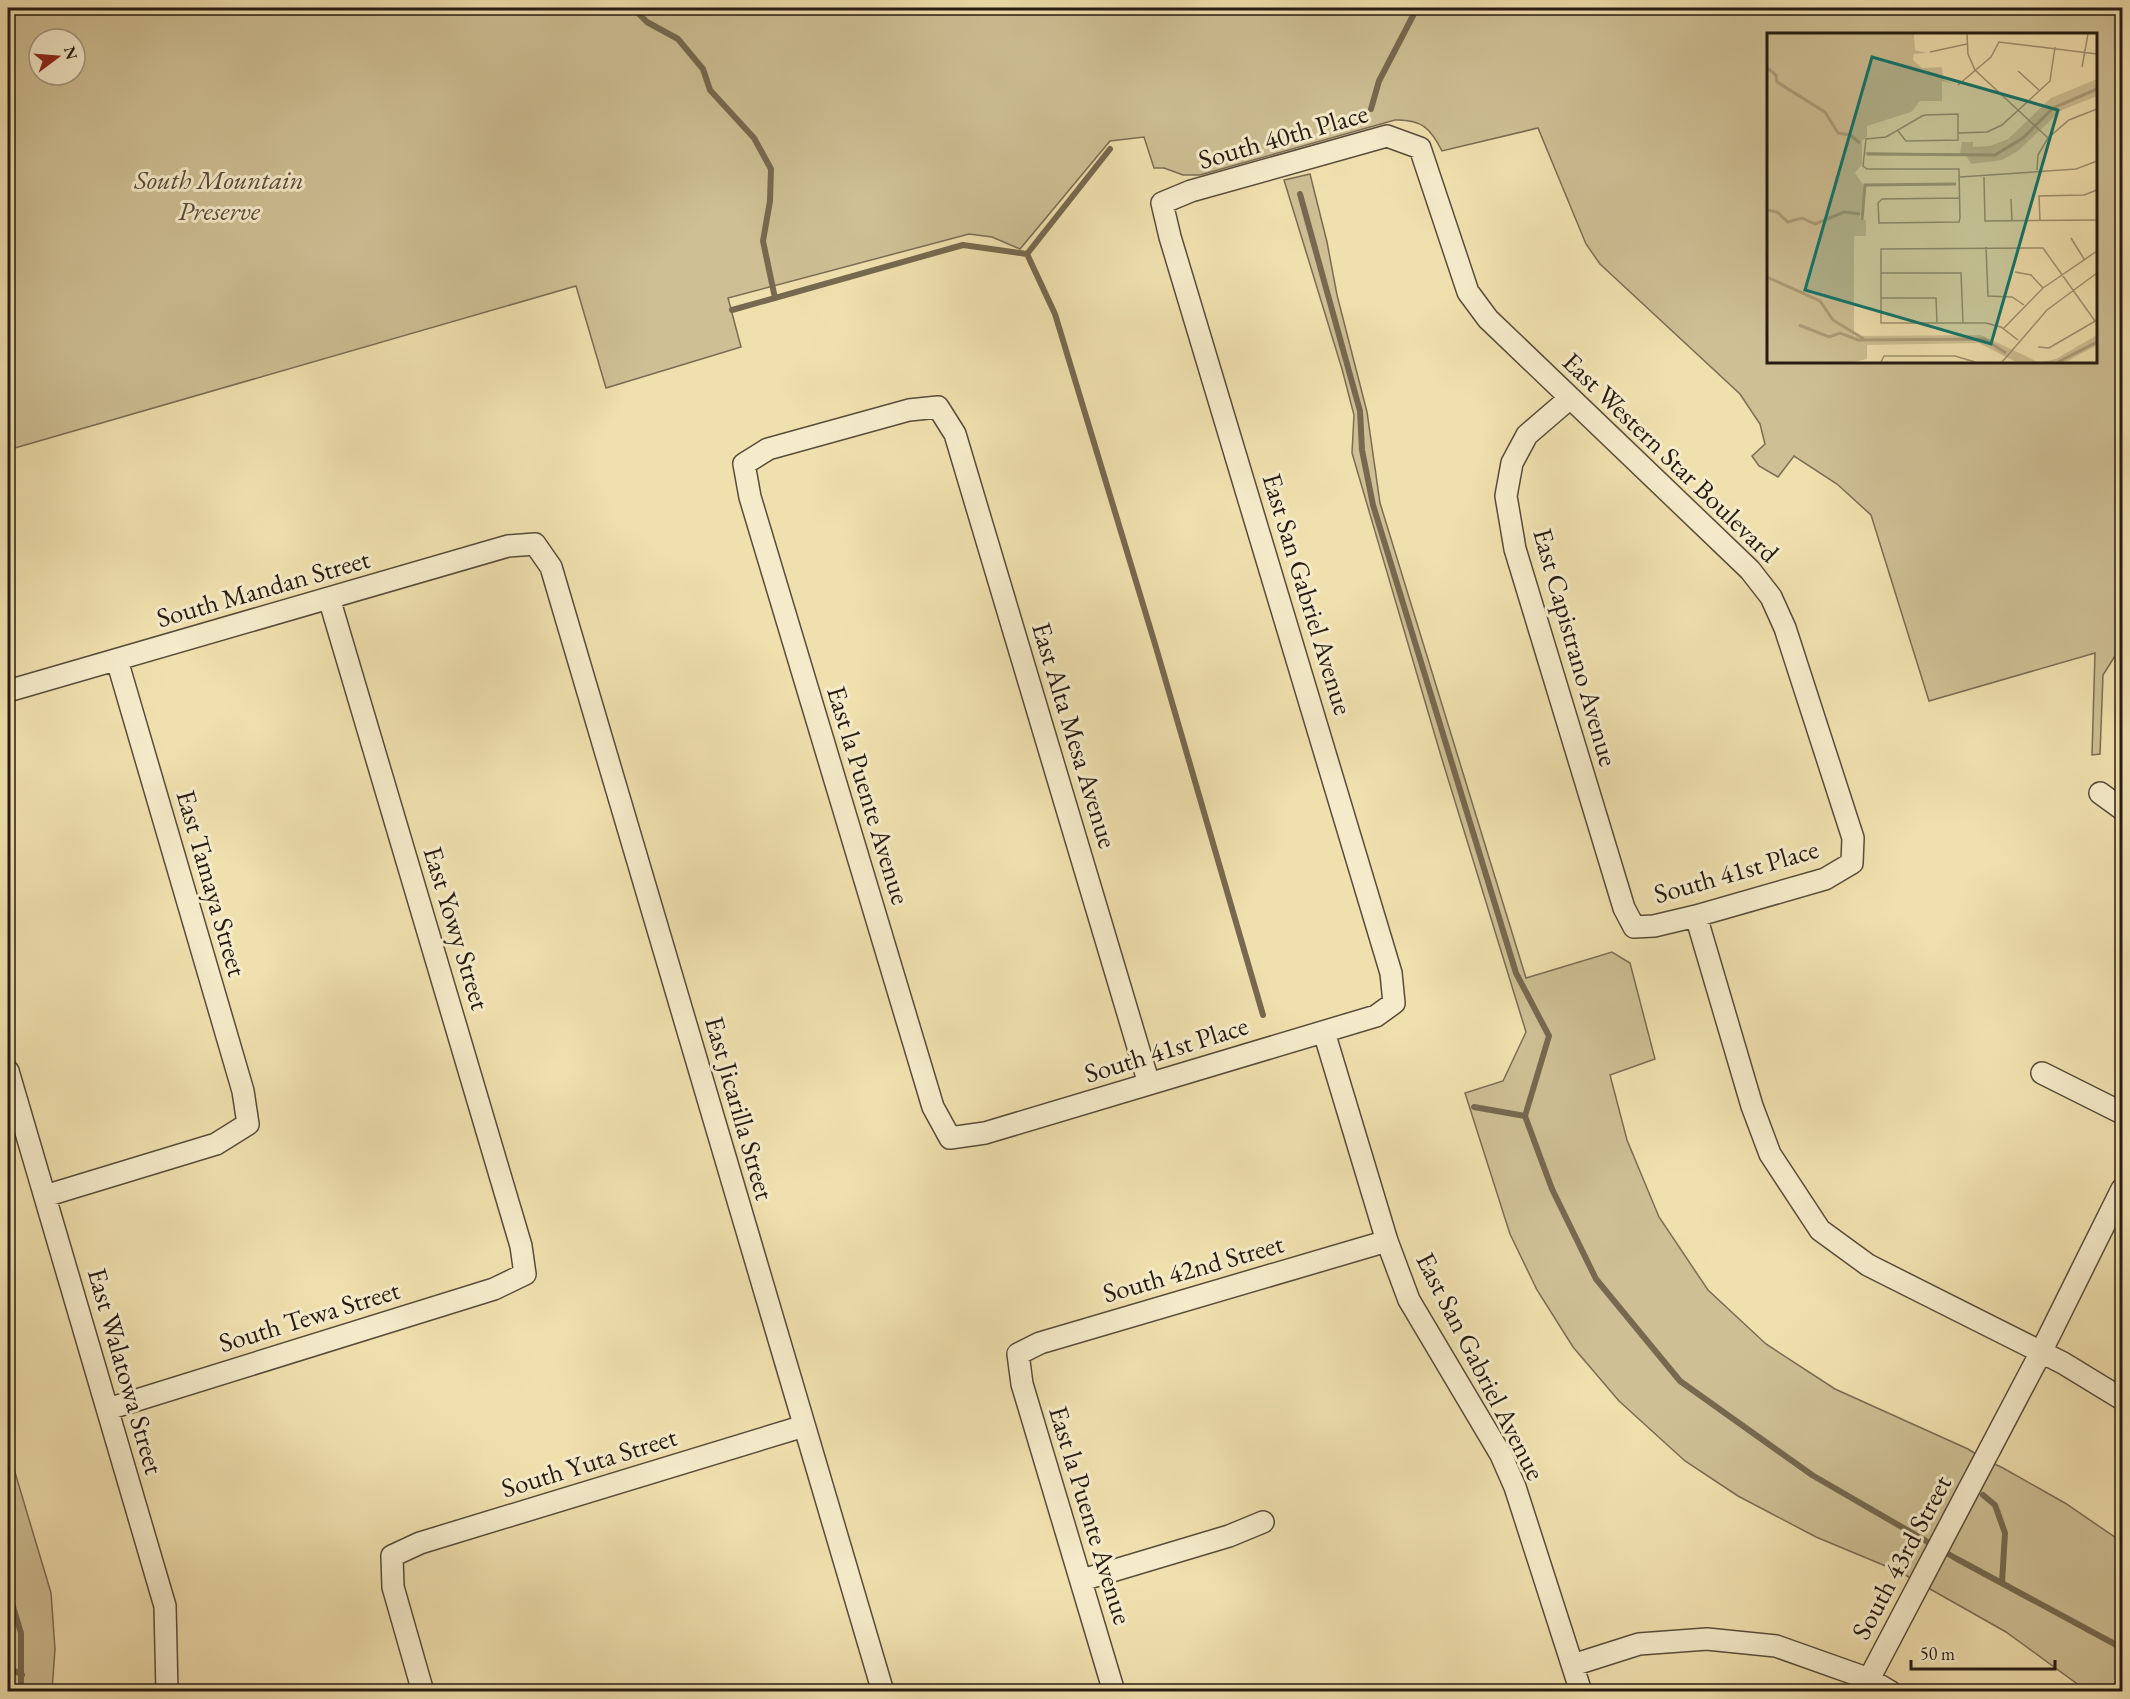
<svg xmlns="http://www.w3.org/2000/svg" width="2130" height="1699" font-family="'EB Garamond',serif">
	<style>
		.green { fill: #cebf94; stroke: #7a6d54; stroke-width: 1.5; fill-rule: evenodd }
		.lines { fill: none; stroke-linecap: round; stroke-linejoin: round }
		.stream { stroke: #766950; stroke-width: 6 }
		.minor-casing { stroke: #584c3a; stroke-width: 24 }
		.minor { stroke: #f5ebca; stroke-width: 21 }
		.labels { text-anchor: middle; dominant-baseline: central; stroke-width: 6; stroke-linejoin: round; paint-order: stroke }
		.street-label { font-size: 27px; fill: #261b13; stroke: #f5ebca }
		.park-label { font-size: 27px; font-style: italic; fill: #584c3a; stroke: #f5ebca }
		.inset-river { fill: none; stroke: #ab9d79; stroke-width: 3 }
		.inset-road { fill: none; stroke: #9f9170; stroke-width: 1.5 }
		.view { fill: #0f766e; fill-opacity: 0.15; stroke: #0f766e; stroke-width: 3 }
		.inset-edge { fill: none; stroke: #261b13; stroke-width: 3 }
	</style>
	<rect width="100%" height="100%" fill="#f0e0ae"/>
	<filter id="stains"><feTurbulence type="fractalNoise" baseFrequency=".00333" numOctaves="4"/><feColorMatrix values="0 0 0 0 .2 0 0 0 0 .09 0 0 0 0 .02 0 0 0 .5 -.17"/></filter>
	<radialGradient id="worn" r=".72"><stop offset=".6" stop-color="#630" stop-opacity="0"/><stop offset="1" stop-color="#630" stop-opacity=".3"/></radialGradient>
	<path class="green" d="M 8,8 L 2122,8 L 2122,654 L 2115,656 L 2103,675 L 2100,754 L 2092,755 L 2095,653 L 1929,701 L 1871,515 L 1837,484 L 1794,456 L 1778,477 L 1759,466 L 1752,456 L 1765,444 L 1760,424 L 1740,394 L 1600,264 L 1586,244 L 1538,128 L 1442,151 C 1431,129 1422,119 1395,120 L 1200,175 L 1183,175 L 1164,168 L 1154,168 L 1144,137 L 1110,141 L 1020,249 L 992,237 L 969,234 L 728,298 L 741,347 L 606,388 L 576,286 L 8,450 ZM 2096,34 L 2096,362 L 1768,362 L 1768,34 ZM 39,39 L 75,39 L 75,75 L 39,75 Z
		M 1310,174 L 1327,242 L 1337,295 L 1367,412 L 1380,503 L 1526,978 L 1612,952 L 1630,963 L 1655,1059 L 1610,1075 L 1627,1140 L 1659,1217 L 1708,1290 L 1766,1344 L 1835,1389 L 1968,1449 L 1984,1459 L 2003,1468 L 2065,1503 L 2122,1542 L 2122,1691 L 2087,1691 L 2006,1632 L 1900,1572 L 1816,1537 L 1738,1496 L 1685,1461 L 1619,1401 L 1573,1347 L 1537,1290 L 1510,1234 L 1465,1093 L 1503,1081 L 1526,1032 L 1441,756 L 1352,453 L 1354,415 L 1342,369 L 1284,180 Z
		M 8,1449 L 51,1593 L 55,1649 L 52,1691 L 8,1691 Z"/>
	<g class="lines">
		<path class="stream" d="M 633,8 L 647,22 L 678,39 L 703,69 L 710,90 L 754,138 L 771,169 L 770,201 L 763,241 L 775,298
			M 1371,109 L 1379,81 L 1417,8
			M 1300,194 L 1360,411 L 1362,450 L 1373,505 L 1516,973 L 1549,1036 L 1525,1116 L 1552,1189 L 1596,1279 L 1680,1381 L 1812,1475 L 1957,1559 L 2122,1648
			M 1027,254 L 1110,149
			M 732,310 L 963,245 L 1027,254 L 1055,314 L 1155,644 L 1263,1015
			M 1474,1107 L 1525,1116
			M 1983,1495 L 1995,1505 L 2005,1533 L 2002,1583
			M 8,1590 L 21,1633 L 21,1692
			M 8,1667 L 22,1675"/>
		<defs>
			<path id="minor" d="M 8,691 L 508,546 L 535,544 L 551,567 L 883,1692
				M 2100,793 L 2122,809
				M 1696,916 L 1752,1106 L 1770,1154 L 1820,1230 L 1868,1265 L 2063,1363 L 2122,1399
				M 1324,1032 L 1387,1241 L 1409,1300 L 1501,1455 L 1515,1487 L 1581,1692
				M 8,1071 L 165,1606 L 167,1692
				M 2042,1073 L 2122,1113
				M 1149,1084 L 955,434 L 938,407 L 909,410 L 768,449 L 744,464 L 750,497 L 933,1107 L 950,1138 L 985,1133 L 1376,1016 L 1394,1003 L 1391,973 L 1170,237 L 1162,203 L 1191,191 L 1387,136 L 1420,148 L 1468,292 L 1488,319 L 1750,570 L 1771,597 L 1785,628 L 1853,838 L 1852,863 L 1825,879 L 1696,916 L 1654,926 L 1634,927 L 1624,908 L 1515,549 L 1506,496 L 1512,463 L 1527,435 L 1570,398
				M 45,1196 L 216,1144 L 248,1124 L 243,1091 L 117,660
				M 108,1409 L 494,1289 L 525,1274 L 521,1246 L 329,598
				M 1082,1580 L 1229,1536 L 1263,1522
				M 1573,1665 L 1639,1644 L 1707,1639 L 1776,1646 L 1869,1679 L 1891,1692
				M 1869,1679 L 2041,1352 L 2122,1189
				M 423,1692 L 393,1587 L 392,1556 L 420,1543 L 804,1426
				M 1114,1692 L 1022,1384 L 1018,1354 L 1040,1343 L 1387,1241"/>
		</defs>
		<use href="#minor" class="minor-casing"/>
		<use href="#minor" class="minor"/>
	</g>
	<g class="labels">
		<g class="street-label">
			<text transform="translate(1283 136) rotate(-16)">South 40th Place</text>
			<text transform="translate(1671 457) rotate(44)">East Western Star Boulevard</text>
			<text transform="translate(263 588) rotate(-16)">South Mandan Street</text>
			<text transform="translate(1308 594) rotate(73)">East San Gabriel Avenue</text>
			<text transform="translate(1576 647) rotate(74)">East Capistrano Avenue</text>
			<text transform="translate(1075 735) rotate(73)">East Alta Mesa Avenue</text>
			<text transform="translate(869 795) rotate(73)">East la Puente Avenue</text>
			<text transform="translate(1736 871) rotate(-16)">South 41st Place</text>
			<text transform="translate(212 883) rotate(74)">East Tamaya Street</text>
			<text transform="translate(457 928) rotate(73)">East Yowy Street</text>
			<text transform="translate(1166 1049) rotate(-17)">South 41st Place</text>
			<text transform="translate(740 1108) rotate(74)">East Jicarilla Street</text>
			<text transform="translate(1193 1268) rotate(-16)">South 42nd Street</text>
			<text transform="translate(309 1316) rotate(-17)">South Tewa Street</text>
			<text transform="translate(1481 1366) rotate(63)">East San Gabriel Avenue</text>
			<text transform="translate(126 1371) rotate(74)">East Walatowa Street</text>
			<text transform="translate(589 1462) rotate(-17)">South Yuta Street</text>
			<text transform="translate(1091 1515) rotate(73)">East la Puente Avenue</text>
			<text transform="translate(1901 1557) rotate(-62)">South 43rd Street</text>
		</g>
		<g class="park-label">
			<text x="219" y="179">South Mountain<tspan x="219" dy="31">Preserve</tspan></text>
		</g>
	</g>
	<g transform="translate(1767 33)">
		<rect width="330" height="330" fill="#f0e0ae"/>
		<path d="M 0,1 L 147,1 L 148,17 L 160,20 L 147,21 L 146,27 L 155,35 L 175,34 L 176,46 L 186,51 L 175,48 L 175,68 L 153,68 L 144,79 L 100,93 L 100,104 L 95,108 L 95,131 L 88,140 L 97,153 L 93,186 L 99,187 L 99,203 L 87,203 L 87,303 L 214,302 L 271,329 L 249,329 L 212,310 L 100,312 L 100,326 L 87,329 L 0,329 ZM 330,46 L 330,63 L 293,78 L 251,118 L 235,127 L 204,131 L 199,122 L 98,122 L 98,119 L 193,121 L 195,109 L 206,109 L 206,114 L 223,113 L 241,106 L 284,65 ZM 330,302 L 330,312 L 299,329 L 275,329 L 289,326 Z" fill="#cebf94"/>
		<path class="inset-river" d="M 0,35 L 9,42 L 10,49 L 58,79 L 71,100 L 83,102 L 93,110M 100,121 L 228,122 L 256,105 L 286,75 L 330,56M 0,177 L 10,179 L 21,189 L 35,185 L 48,191 L 77,179 L 93,181M 95,187 L 98,152 L 189,151M 0,244 L 53,268 L 66,287 L 97,306M 32,292 L 62,304 L 73,300 L 91,307 L 217,306 L 239,320M 291,329 L 330,309"/>
		<path class="inset-road" d="M 200,1 L 201,21 L 208,37 L 281,105M 163,19 L 200,11M 315,34 L 321,1M 251,38 L 272,57M 191,52 L 224,24 L 232,9 L 330,21M 131,98 L 139,108 L 191,107 L 191,81 L 159,82 L 155,83 L 119,104 L 99,106 L 96,133 L 100,136 L 192,136 L 192,138 L 193,185 L 192,189 L 112,190 L 111,170 L 115,166 L 193,165M 192,100 L 220,99 L 235,92 L 283,48 L 288,14M 270,137 L 271,122 L 281,105 L 302,87 L 330,76M 193,144 L 309,136 L 330,128M 217,144 L 218,188 L 330,187M 244,166 L 245,188M 273,188 L 272,163 L 317,162 L 330,157M 304,205 L 317,226M 219,214 L 221,263 L 245,264 L 257,272M 248,239 L 264,242 L 276,255M 114,240 L 194,240 L 196,290M 114,265 L 169,265 L 170,289M 236,296 L 276,255 L 330,218M 251,307 L 234,294 L 219,290 L 114,290 L 114,216 L 276,215 L 328,288M 271,314 L 282,315 L 330,287M 114,329 L 117,323 L 188,323 L 208,329M 235,329 L 280,277 L 330,240"/>
		<path class="view" d="M 105,24 L 291,77 L 224,311 L 38,257 Z"/>
		<rect width="330" height="330" class="inset-edge"/>
	</g>
	<rect width="2130" height="1699" fill="none" stroke="#f0e0ae" stroke-width="30"/>
	<rect x="9" y="9" width="2112" height="1681" fill="none" stroke="#261b13" stroke-width="3"/>
	<rect x="15" y="15" width="2100" height="1669" fill="none" stroke="#261b13" stroke-width="1.5"/>
	<g transform="translate(57 57) rotate(74)"><circle r="28" fill="#f5ebca" stroke="#a29881" stroke-width="1.5"/>
	<path d="M0-4.5L10 22L0 15L-10 22Z" fill="#8f2418"/>
	<text y="-9" font-size="16" font-weight="bold" text-anchor="middle" fill="#261b13">N</text>
	</g>
	<path d="M1911 1660v9h144v-9" fill="none" stroke="#261b13" stroke-width="3"/>
	<text x="1920" y="1660" font-size="18" fill="#261b13" stroke="#f5ebca" stroke-width="4.5" paint-order="stroke">50 m</text>
	<rect width="100%" height="100%" filter="url(#stains)"/>
	<rect width="100%" height="100%" fill="url(#worn)"/>
</svg>
